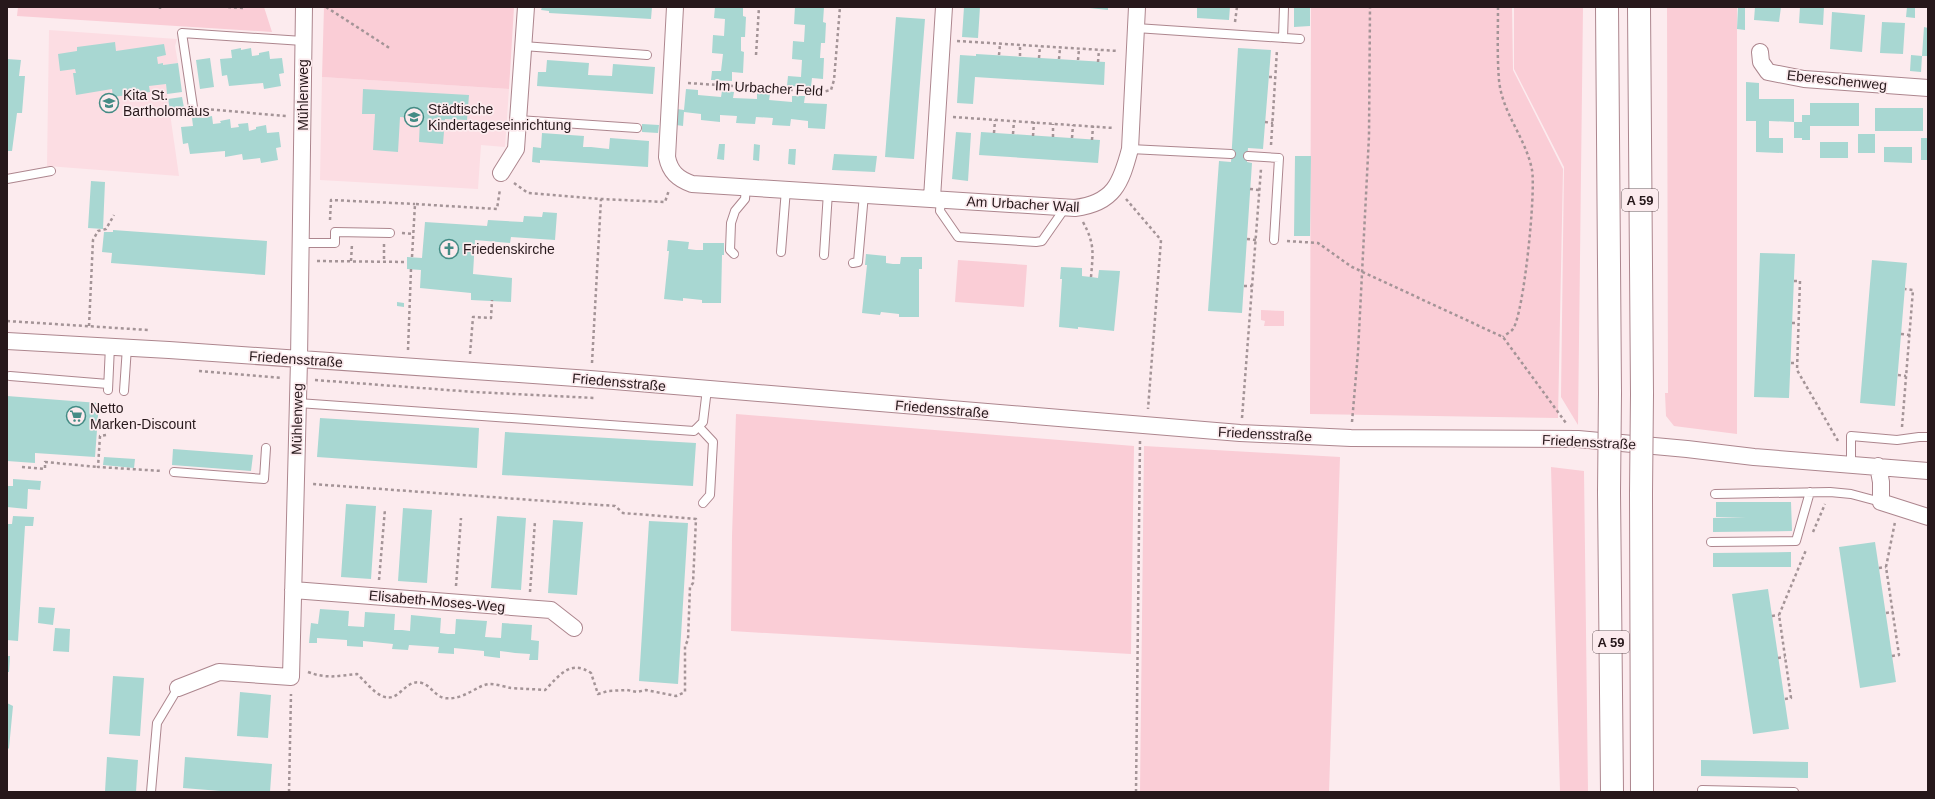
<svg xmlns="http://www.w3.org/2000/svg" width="1935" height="799" font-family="Helvetica,sans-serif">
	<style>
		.built { fill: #fcdde3 }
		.green { fill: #facdd6 }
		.building { fill: #a8d7d2 }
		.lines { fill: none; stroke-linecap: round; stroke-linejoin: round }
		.lane-casing { stroke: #ad868e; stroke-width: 10 }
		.street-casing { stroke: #ad868e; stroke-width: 18 }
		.highway-casing { stroke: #ad868e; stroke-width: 24 }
		.path { stroke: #a49497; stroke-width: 2.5; stroke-dasharray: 3 3; stroke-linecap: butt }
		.lane { stroke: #fff; stroke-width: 8 }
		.street { stroke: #fff; stroke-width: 16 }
		.highway { stroke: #fff; stroke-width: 22 }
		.highway-bridge-casing { stroke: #ad868e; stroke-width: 24; stroke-linecap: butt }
		.highway-bridge { stroke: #fff; stroke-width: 22 }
		.labels { text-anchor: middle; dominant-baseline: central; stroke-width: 3.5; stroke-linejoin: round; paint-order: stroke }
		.shield { fill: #fcebee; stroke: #67575a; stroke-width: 1 }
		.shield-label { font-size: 13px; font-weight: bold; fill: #27181b }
		.street-label { font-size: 14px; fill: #27181b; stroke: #fcebee }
		.poi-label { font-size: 14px; fill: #27181b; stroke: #fcebee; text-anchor: start }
	</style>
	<rect width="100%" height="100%" fill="#fcebee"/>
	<path class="built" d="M 49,30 L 177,39 L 175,46 L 178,63 L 163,65 L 179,176 L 47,166 Z
		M 322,77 L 509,89 L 505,147 L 481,145 L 478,189 L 320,180 Z"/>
	<path class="green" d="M 18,7 L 264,7 L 272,32 L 17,16 Z
		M 324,7 L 514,7 L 509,89 L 322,77 Z
		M 1311,7 L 1512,7 L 1513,70 L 1563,169 L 1558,418 L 1310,414 Z
		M 1514,7 L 1583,7 L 1578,425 L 1561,397 L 1564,167 L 1514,69 Z
		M 1667,7 L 1737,7 L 1737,434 L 1674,426 L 1666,416 L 1665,393 L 1668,393 Z
		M 958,260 L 1027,265 L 1024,307 L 955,302 Z
		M 1261,310 L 1284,311 L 1284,326 L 1264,326 L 1265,321 L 1261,320 Z
		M 736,414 L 1134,446 L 1131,654 L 731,631 L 732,536 Z
		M 1144,446 L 1340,457 L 1329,792 L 1140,792 Z
		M 1551,467 L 1584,471 L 1588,792 L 1560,792 Z"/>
	<path class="building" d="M 542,7 L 652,7 L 651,19 L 549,13 L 549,11 L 541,10 Z
		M 715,7 L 743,7 L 743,16 L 746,17 L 745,37 L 741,37 L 741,51 L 744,52 L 743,73 L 732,72 L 732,81 L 711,80 L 712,71 L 721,71 L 723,54 L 712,53 L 713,35 L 724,36 L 725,19 L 714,18 Z
		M 795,7 L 824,7 L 823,22 L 826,23 L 825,43 L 821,43 L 820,58 L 824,58 L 823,79 L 812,78 L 811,87 L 787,86 L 788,76 L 801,77 L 802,60 L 792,59 L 793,41 L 804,42 L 805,25 L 794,24 Z
		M 964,7 L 980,7 L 978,38 L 962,37 Z
		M 1080,7 L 1108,7 L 1108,10 Z
		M 1197,7 L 1230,7 L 1229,20 L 1197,18 Z
		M 1294,7 L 1310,7 L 1310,26 L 1294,27 Z
		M 1738,7 L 1745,7 L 1745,30 L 1737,29 Z
		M 1755,7 L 1781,7 L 1779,22 L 1754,20 Z
		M 1800,7 L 1824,7 L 1823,25 L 1799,23 Z
		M 1907,7 L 1915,7 L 1915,18 L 1906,17 Z
		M 1832,12 L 1865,15 L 1862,52 L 1830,49 Z
		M 896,17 L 925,19 L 914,159 L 885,157 Z
		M 1882,22 L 1905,23 L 1903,54 L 1880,53 Z
		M 1924,27 L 1928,28 L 1928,56 L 1922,56 Z
		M 115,42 L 116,51 L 164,44 L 166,55 L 157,57 L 158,64 L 163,63 L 163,65 L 178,63 L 182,92 L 167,94 L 166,84 L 149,86 L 150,92 L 113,97 L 112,89 L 76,95 L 73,73 L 76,73 L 75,69 L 60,71 L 58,54 L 77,51 L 77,47 Z
		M 241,48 L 241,50 L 251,48 L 252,56 L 259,55 L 259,53 L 269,51 L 270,59 L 282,58 L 284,73 L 279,74 L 281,86 L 264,89 L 263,83 L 229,86 L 227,75 L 222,76 L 220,59 L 232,58 L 231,50 Z
		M 1238,48 L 1271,50 L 1263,149 L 1248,148 L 1247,162 L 1252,163 L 1242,313 L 1208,311 L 1219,161 L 1231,162 Z
		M 976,54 L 1105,62 L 1104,85 L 975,77 L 973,104 L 957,103 L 960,55 L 976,56 Z
		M 1911,55 L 1922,56 L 1921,72 L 1910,71 Z
		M 210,58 L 214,87 L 200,89 L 196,60 Z
		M 7,59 L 21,60 L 19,76 L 25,76 L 22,113 L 17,113 L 12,151 L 7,151 Z
		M 547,60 L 589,63 L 588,75 L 612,76 L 613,64 L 655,67 L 653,94 L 537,86 L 538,72 L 546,72 Z
		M 1746,82 L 1759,83 L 1759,99 L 1794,99 L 1794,122 L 1802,122 L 1802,115 L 1810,115 L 1810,103 L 1859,103 L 1859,126 L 1810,126 L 1810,140 L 1802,140 L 1802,138 L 1794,138 L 1794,122 L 1769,121 L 1769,138 L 1783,138 L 1783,153 L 1756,152 L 1756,121 L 1746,121 Z
		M 363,89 L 469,95 L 467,120 L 445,119 L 443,144 L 419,142 L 420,118 L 400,117 L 398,152 L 373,150 L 375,114 L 362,114 Z
		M 686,89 L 698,90 L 698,95 L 721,97 L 722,91 L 734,92 L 733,98 L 757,99 L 757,93 L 770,94 L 769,100 L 792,102 L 792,96 L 805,96 L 804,103 L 827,104 L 825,129 L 808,128 L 808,121 L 791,119 L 790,126 L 772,125 L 773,118 L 756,117 L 755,124 L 736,123 L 737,116 L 720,115 L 720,122 L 701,120 L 701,114 L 684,112 L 683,126 L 676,125 L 677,109 L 684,110 Z
		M 182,97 L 185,113 L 171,115 L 168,99 Z
		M 1875,108 L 1923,108 L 1923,131 L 1875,131 Z
		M 202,116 L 202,118 L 212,116 L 213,124 L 221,123 L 220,121 L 230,119 L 231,128 L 239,127 L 238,124 L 248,123 L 249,131 L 256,129 L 256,127 L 266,125 L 267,133 L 279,132 L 281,147 L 276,148 L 278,160 L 261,163 L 260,158 L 243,160 L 242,154 L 225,157 L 225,151 L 190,154 L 188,143 L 183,144 L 181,127 L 193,126 L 192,118 Z
		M 642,124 L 659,125 L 658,133 L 642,132 Z
		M 956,132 L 971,133 L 968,181 L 952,179 Z
		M 981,132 L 1100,140 L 1098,163 L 979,155 Z
		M 542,133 L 584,136 L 583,147 L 591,147 L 609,149 L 610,138 L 649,141 L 648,167 L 540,160 L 540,163 L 532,162 L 533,147 L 541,148 Z
		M 1858,134 L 1875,134 L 1875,153 L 1858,153 Z
		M 1921,138 L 1928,138 L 1928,160 L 1921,160 Z
		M 1820,142 L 1848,142 L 1848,158 L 1820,158 Z
		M 719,144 L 725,144 L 724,160 L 717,159 Z
		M 754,144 L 760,145 L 759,161 L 753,160 Z
		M 1884,147 L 1912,147 L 1912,163 L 1884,162 Z
		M 789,149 L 796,149 L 795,165 L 788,164 Z
		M 834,154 L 877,156 L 875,172 L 832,170 Z
		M 1295,156 L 1311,156 L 1310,236 L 1294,236 Z
		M 91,181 L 105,182 L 103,229 L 88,228 Z
		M 543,212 L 557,213 L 555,240 L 511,237 L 510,243 L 475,240 L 473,274 L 512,278 L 511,302 L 471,300 L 471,293 L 420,288 L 421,270 L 407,269 L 407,257 L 422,258 L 425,222 L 487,226 L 488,220 L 523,222 L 524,216 L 542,217 Z
		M 113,230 L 267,241 L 265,275 L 111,263 L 112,253 L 102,252 L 104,232 L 113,232 Z
		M 668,240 L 689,242 L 688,249 L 696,250 L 703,250 L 703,243 L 724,243 L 724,255 L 722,255 L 721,303 L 702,303 L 702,300 L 683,298 L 683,301 L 664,299 L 669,251 L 667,251 Z
		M 1760,253 L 1795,254 L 1789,398 L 1754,397 Z
		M 866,254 L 886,256 L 886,263 L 893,264 L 900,264 L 901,257 L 922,257 L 922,269 L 919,269 L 919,317 L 899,317 L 899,314 L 881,312 L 880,315 L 862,313 L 867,265 L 865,265 Z
		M 1872,260 L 1907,263 L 1895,406 L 1860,403 Z
		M 1061,267 L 1082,268 L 1082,276 L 1091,277 L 1098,278 L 1099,270 L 1120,271 L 1114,331 L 1078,327 L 1078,329 L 1059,327 L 1062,279 L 1060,279 Z
		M 397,302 L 404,303 L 404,307 L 397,306 Z
		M 7,396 L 99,403 L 95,457 L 35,453 L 35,463 L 7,461 Z
		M 320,418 L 479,428 L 477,468 L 317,457 Z
		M 505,432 L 696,443 L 693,486 L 502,475 Z
		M 173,449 L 253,455 L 251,471 L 172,465 Z
		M 104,457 L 135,459 L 134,468 L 103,465 Z
		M 13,479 L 41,481 L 40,490 L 28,489 L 27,509 L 7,507 L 7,486 L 13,486 Z
		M 1716,502 L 1791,502 L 1792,531 L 1713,532 L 1713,518 L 1746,517 L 1716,517 Z
		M 346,504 L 376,506 L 371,579 L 341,577 Z
		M 403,508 L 432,510 L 427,583 L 398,581 Z
		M 13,516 L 34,517 L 33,526 L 25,526 L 18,641 L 7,640 L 7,524 L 12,524 Z
		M 497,516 L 526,518 L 521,590 L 491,588 Z
		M 553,520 L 583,522 L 577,595 L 548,593 Z
		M 649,521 L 688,523 L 678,684 L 639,681 Z
		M 1875,542 L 1896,682 L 1860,688 L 1839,547 Z
		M 1791,552 L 1791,567 L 1713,567 L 1713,553 Z
		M 1768,589 L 1789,729 L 1753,734 L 1732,594 Z
		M 39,607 L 55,608 L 53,625 L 38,623 Z
		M 320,609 L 349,611 L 348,626 L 364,627 L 365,612 L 395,614 L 394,630 L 402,630 L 410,631 L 411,615 L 441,618 L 440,633 L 448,634 L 455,634 L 456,619 L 487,621 L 485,637 L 501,638 L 502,623 L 532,625 L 531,640 L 539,641 L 538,660 L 529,660 L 530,654 L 515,653 L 500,651 L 500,658 L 484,656 L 484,651 L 454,648 L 454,654 L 438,653 L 439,647 L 409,645 L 408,650 L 392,649 L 393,644 L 363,641 L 363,647 L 347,646 L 347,640 L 317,638 L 317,643 L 309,643 L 311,623 L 318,624 Z
		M 55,628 L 70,629 L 69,652 L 53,651 Z
		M 7,656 L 10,656 L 9,672 L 7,672 Z
		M 113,676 L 144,678 L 140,736 L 109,734 Z
		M 240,692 L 271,695 L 268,738 L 237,736 Z
		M 7,703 L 13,706 L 9,748 L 7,750 Z
		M 107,757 L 138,760 L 136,792 L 105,792 Z
		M 185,757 L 272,764 L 270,792 L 233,792 L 183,788 Z
		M 1701,760 L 1808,762 L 1808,778 L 1701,776 Z"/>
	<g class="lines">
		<defs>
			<path id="lane" d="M 1136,28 L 1300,39
				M 1283,38 L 1284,7
				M 523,46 L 647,55
				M 193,107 L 182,33 L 303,41
				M 518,120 L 637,128
				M 1130,149 L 1231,154
				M 1248,156 L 1279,158 L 1274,240
				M 7,179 L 51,171
				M 941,199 L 940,211 L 958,237 L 1036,242 L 1042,241 L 1065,208
				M 300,243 L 335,243 L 335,232 L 390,233
				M 781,252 L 786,189
				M 734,254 L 730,250 L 731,223 L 735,211 L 745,199 L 746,187
				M 824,255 L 828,192
				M 853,263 L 858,262 L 864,194
				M 10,376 L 108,384
				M 108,390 L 110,346
				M 124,391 L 127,347
				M 298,403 L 694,431 L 703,422 L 707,389
				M 699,427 L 713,442 L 710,495 L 703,503
				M 1851,464 L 1851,436 L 1897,440 L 1919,437 L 1928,437
				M 174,472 L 264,479 L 266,448
				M 1715,494 L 1830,492 L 1851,494 L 1881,502
				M 1711,542 L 1796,541 L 1810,492
				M 1702,790 L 1794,792
				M 151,792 L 157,723 L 178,688"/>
			<path id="street" d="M 675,7 L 667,157 C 670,172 678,179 692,184 L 1075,208 C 1114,203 1121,183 1130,149 L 1137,7
				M 1760,52 L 1761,62 L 1768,72 L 1804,79 L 1928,88
				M 501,173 L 516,149 L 526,7
				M 932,198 L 944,7
				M 7,341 L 169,350 L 590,379 L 1240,433 L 1351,438 L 1578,439 L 1687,449 L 1754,457 L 1928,471
				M 1878,466 L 1881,482 L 1881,502 L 1928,517
				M 293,590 L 551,610 L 574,628
				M 178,688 L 219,672 L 291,677 L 299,360 L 304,7"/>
			<path id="highway" d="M 1607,7 L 1610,393
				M 1639,7 L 1642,394
				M 1609,492 L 1612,792
				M 1641,493 L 1642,792"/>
		</defs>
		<use href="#lane" class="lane-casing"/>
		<use href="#street" class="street-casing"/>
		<use href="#highway" class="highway-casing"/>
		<path class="path" d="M 228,7 L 243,8
			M 326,7 L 391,49
			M 1498,7 C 1498,31 1497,56 1499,80 C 1502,113 1526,138 1532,170 C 1536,191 1524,313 1513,329 C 1511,332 1506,334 1503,337
			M 160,9 L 160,7
			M 1235,22 L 1237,7
			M 957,41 L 1118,51
			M 756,55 L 759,7
			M 999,55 L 1000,44
			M 1020,56 L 1020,45
			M 1039,58 L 1040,46
			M 1059,59 L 1060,48
			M 1078,60 L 1079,49
			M 1098,62 L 1099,50
			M 1269,77 L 1275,77
			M 688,83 L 822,92 L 831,90 L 834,80 L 840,7
			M 205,109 L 286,116
			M 953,117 L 1114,128
			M 1265,122 L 1273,123
			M 994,133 L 995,120
			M 1013,134 L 1014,121
			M 1033,136 L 1034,122
			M 1053,137 L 1053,124
			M 1072,138 L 1073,125
			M 1092,140 L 1093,126
			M 1271,145 L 1277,50
			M 514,183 L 528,193 L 601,199 L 665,202 L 669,190
			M 1250,189 L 1259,190
			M 1126,199 L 1161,240 L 1148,409
			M 330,220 L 331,200 L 415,204
			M 1083,222 C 1095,244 1093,253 1091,277
			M 402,233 L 413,234
			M 1247,239 L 1256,240
			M 1287,241 L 1318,243 L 1352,267 L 1503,337 L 1566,423
			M 384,244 L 384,262
			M 412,257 L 415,204 L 497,209 L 500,189
			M 317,261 L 407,262
			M 351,261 L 352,244
			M 1794,281 L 1800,281 L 1797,370 L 1838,441
			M 1244,286 L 1252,286
			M 7,321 L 148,330
			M 1792,323 L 1798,323
			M 89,326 L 93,240 L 98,231 L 106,229 L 114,215
			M 1901,334 L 1910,335
			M 408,350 L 411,269
			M 470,354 L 473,317 L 491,318 L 492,300
			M 592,363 L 601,199
			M 1791,363 L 1796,363
			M 199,371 L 282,378
			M 1898,375 L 1906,376
			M 315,380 L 474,392 L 595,398
			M 1242,418 L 1261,169
			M 1352,422 L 1358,352 L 1369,136 L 1370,7
			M 1902,427 L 1913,290 L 1905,289
			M 106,435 L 100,436 L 98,467 L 162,471
			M 22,467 L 45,469 L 45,462 L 98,467
			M 1813,532 L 1825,504
			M 1879,568 L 1886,567
			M 379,580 L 385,509
			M 456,586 L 461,518
			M 530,592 L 535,521
			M 1886,613 L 1893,612
			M 1772,616 L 1779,615
			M 1892,656 L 1899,655 L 1886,567 L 1895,522
			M 1778,658 L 1785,657
			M 308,672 C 327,679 337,676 357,674 C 364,680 373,692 382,696 C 400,704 404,678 422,683 C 430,685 435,696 444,698 C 464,701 478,684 490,684 C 497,684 505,687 511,688 C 523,689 534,689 545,690 C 559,676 570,659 591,673 L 598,694 L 608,691 L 627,690 L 637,692 L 646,690 L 676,696 L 685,692 L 685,646 L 688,640 L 690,587 L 693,583 L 696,519 L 623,513 L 615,506 L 312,484
			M 1785,699 L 1791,698 L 1779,615 L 1806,550
			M 289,792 L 291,694
			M 1136,792 L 1140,441"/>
		<use href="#lane" class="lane"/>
		<use href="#street" class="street"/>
		<use href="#highway" class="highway"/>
		<defs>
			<path id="highway-bridge" d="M 1609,492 L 1610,393
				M 1641,493 L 1642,394"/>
		</defs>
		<use href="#highway-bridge" class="highway-bridge-casing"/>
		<use href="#highway-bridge" class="highway-bridge"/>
	</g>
	<defs>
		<symbol id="school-ring" viewBox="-11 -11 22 22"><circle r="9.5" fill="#fcebee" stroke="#448b85" stroke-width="1.5"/><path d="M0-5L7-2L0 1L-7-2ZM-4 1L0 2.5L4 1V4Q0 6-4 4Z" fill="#448b85"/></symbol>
		<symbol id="church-ring" viewBox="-11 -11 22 22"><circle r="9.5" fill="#fcebee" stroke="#448b85" stroke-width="1.5"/><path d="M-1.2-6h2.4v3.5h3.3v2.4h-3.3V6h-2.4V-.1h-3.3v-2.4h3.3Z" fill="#448b85"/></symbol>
		<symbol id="supermarket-ring" viewBox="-11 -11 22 22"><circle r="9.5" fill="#fcebee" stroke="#448b85" stroke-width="1.5"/><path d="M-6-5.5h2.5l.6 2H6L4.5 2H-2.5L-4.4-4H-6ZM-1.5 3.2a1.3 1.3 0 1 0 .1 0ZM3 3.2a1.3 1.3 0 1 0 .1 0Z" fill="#448b85"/></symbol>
	</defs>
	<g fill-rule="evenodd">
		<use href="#school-ring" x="98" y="92" width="22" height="22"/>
		<use href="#school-ring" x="403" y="106" width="22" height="22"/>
		<use href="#church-ring" x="438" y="238" width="22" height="22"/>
		<use href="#supermarket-ring" x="65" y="405" width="22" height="22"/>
	</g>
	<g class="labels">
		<g class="shield">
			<rect x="1622" y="189" width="36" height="22" rx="3"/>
			<rect x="1593" y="631" width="36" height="22" rx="3"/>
		</g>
		<g class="shield-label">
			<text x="1640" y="200">A 59</text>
			<text x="1611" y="642">A 59</text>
		</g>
		<g class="street-label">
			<text transform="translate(1837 80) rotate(6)">Ebereschenweg</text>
			<text transform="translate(769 88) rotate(3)">Im Urbacher Feld</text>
			<text transform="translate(303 95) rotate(-90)">Mühlenweg</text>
			<text transform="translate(1023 204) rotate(3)">Am Urbacher Wall</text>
			<text transform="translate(296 359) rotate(4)">Friedensstraße</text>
			<text transform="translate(619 382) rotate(5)">Friedensstraße</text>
			<text transform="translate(942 409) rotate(5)">Friedensstraße</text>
			<text transform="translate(297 419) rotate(-89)">Mühlenweg</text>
			<text transform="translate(1265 434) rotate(3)">Friedensstraße</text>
			<text transform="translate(1589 442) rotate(3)">Friedensstraße</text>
			<text transform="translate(437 601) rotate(5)">Elisabeth-Moses-Weg</text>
		</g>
		<g class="poi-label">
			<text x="123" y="95">Kita St.<tspan x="123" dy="16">Bartholomäus</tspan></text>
			<text x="428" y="109">Städtische<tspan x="428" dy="16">Kindertageseinrichtung</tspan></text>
			<text x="463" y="249">Friedenskirche</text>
			<text x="90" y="408">Netto<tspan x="90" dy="16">Marken-Discount</tspan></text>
		</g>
	</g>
	<rect width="1935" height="799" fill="none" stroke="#27181b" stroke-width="16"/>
</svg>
